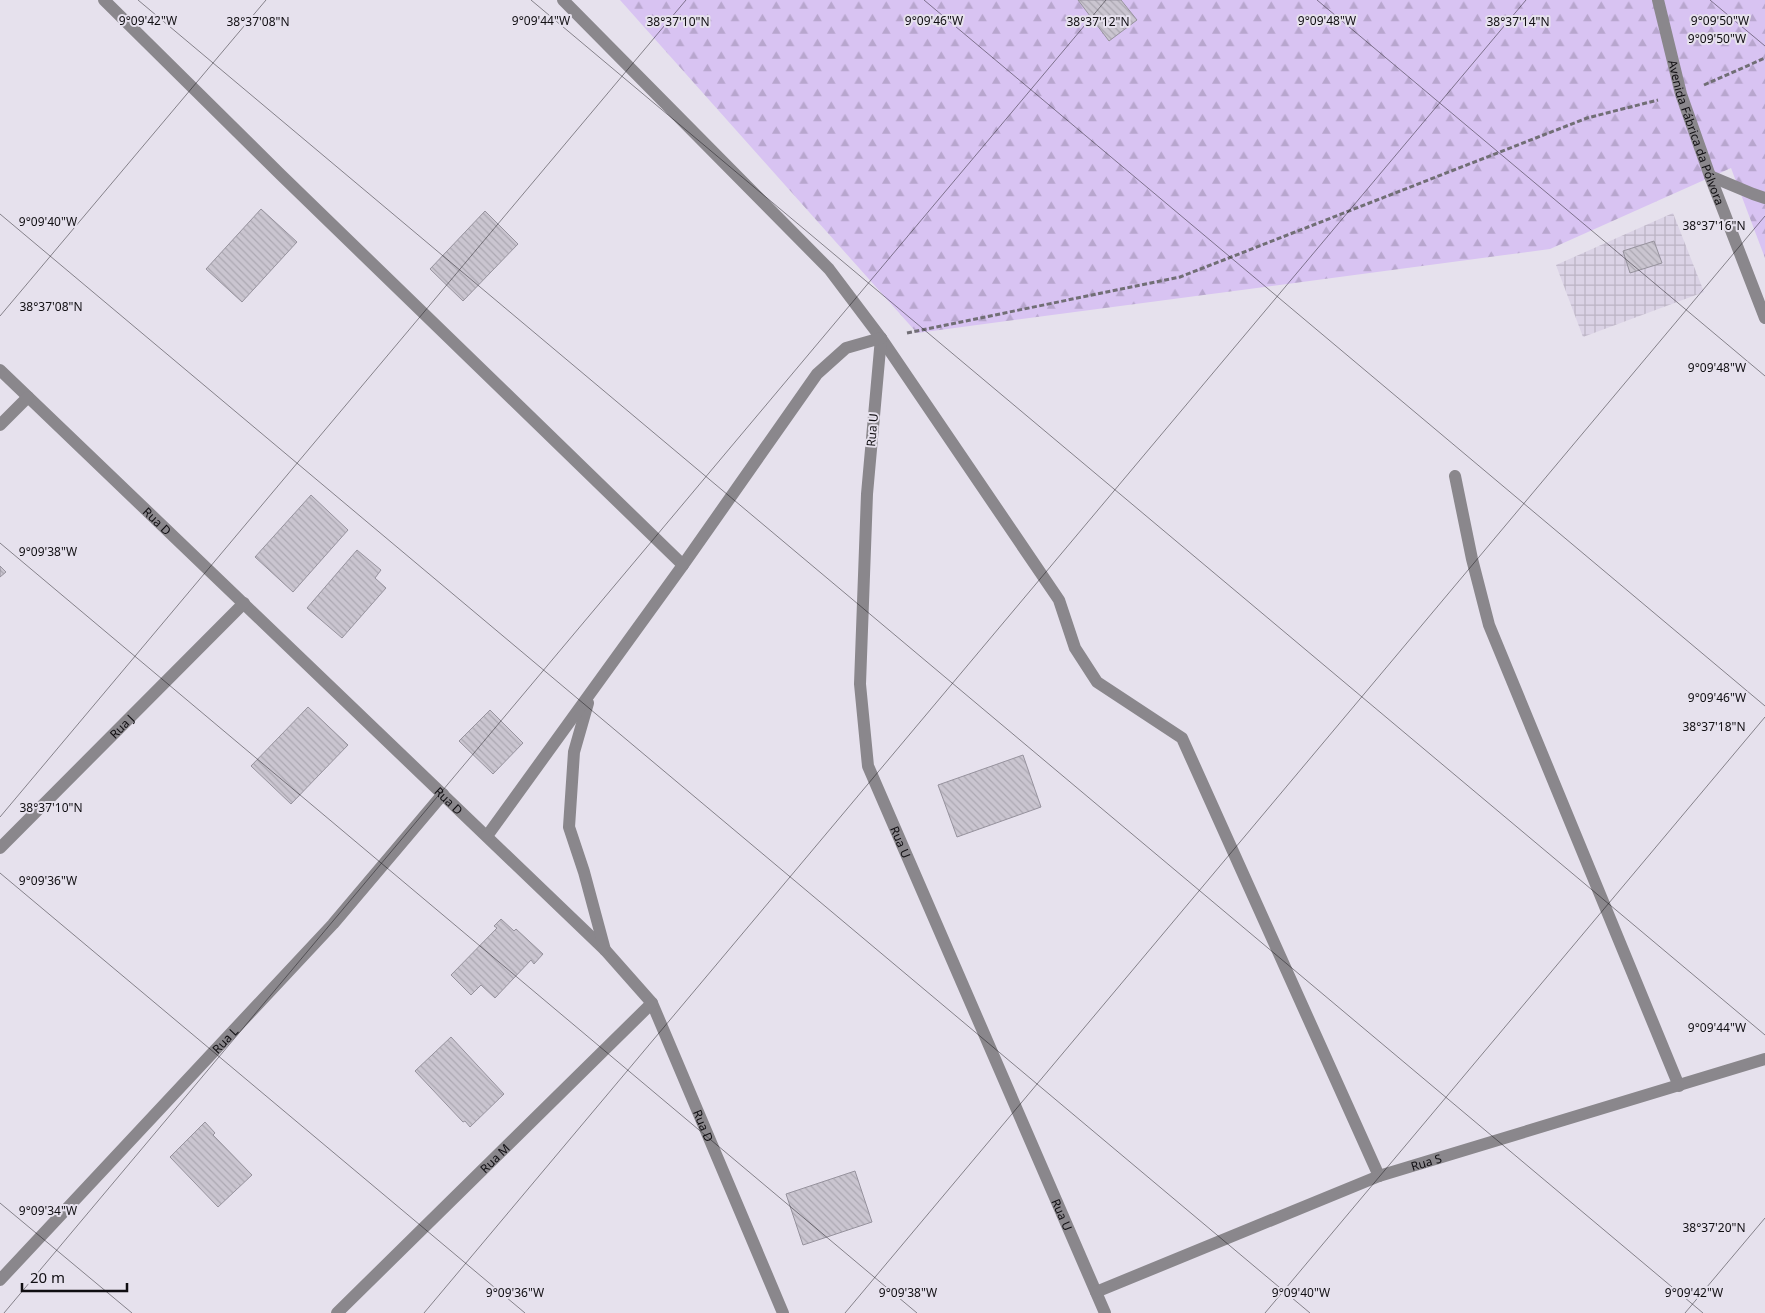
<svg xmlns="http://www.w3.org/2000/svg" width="1765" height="1313" font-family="'Noto Sans',sans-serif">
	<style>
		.industrial { fill: url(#industrial-grid) }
		.forest { fill: url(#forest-firs) }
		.building { fill: url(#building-back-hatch); stroke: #96929d }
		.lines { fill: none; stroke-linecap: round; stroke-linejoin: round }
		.path { stroke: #716e75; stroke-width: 3; stroke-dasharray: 5 2.5; stroke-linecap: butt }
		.minor { stroke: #8a878c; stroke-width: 12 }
		.ticks { fill: none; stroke: #100e12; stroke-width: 1; stroke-opacity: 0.45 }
		.labels { text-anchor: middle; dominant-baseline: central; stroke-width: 4; stroke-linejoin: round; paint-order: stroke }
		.street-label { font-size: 12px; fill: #100e12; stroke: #e6e1ed }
		.ticks-label { font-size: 12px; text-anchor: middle; fill: #100e12; stroke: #e6e1ed; stroke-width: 4; stroke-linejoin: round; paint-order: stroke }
	</style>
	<defs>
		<pattern id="industrial-grid" width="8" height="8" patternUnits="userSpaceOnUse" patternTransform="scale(1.25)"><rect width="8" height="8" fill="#dbd3e6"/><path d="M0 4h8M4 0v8" fill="none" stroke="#bbb4c4"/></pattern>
		<pattern id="forest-firs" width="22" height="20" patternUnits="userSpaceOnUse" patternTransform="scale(1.25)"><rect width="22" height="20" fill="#d8c3f2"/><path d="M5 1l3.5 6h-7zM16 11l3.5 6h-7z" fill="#b8a6ce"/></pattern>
		<pattern id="building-back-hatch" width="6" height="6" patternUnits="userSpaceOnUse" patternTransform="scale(1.25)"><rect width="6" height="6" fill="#cac5d0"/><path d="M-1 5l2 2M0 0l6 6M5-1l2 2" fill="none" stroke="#aca8b2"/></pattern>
	</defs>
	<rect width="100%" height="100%" fill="#e6e1ed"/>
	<path class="industrial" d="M 1673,213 L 1704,292 L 1583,337 L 1556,265 Z"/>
	<path class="forest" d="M 620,0 L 1765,0 L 1765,258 L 1731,168 L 1550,249 L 917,333 Z"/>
	<path class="building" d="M 1078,0 L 1121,0 L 1137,20 L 1109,41 Z
		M 261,209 L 297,242 L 242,302 L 206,269 Z
		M 485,211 L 518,244 L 463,301 L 430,269 Z
		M 1654,241 L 1662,263 L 1630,273 L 1623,251 Z
		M 311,495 L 348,530 L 293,592 L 255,557 Z
		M 357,550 L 381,570 L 375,578 L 386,588 L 342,638 L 307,608 Z
		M 0,566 L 6,572 L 0,577 Z
		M 308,707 L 348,745 L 291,804 L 251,766 Z
		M 490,710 L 523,743 L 493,774 L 459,741 Z
		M 1023,755 L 1041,807 L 957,837 L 938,785 Z
		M 501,919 L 514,931 L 516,929 L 543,954 L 534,964 L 531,960 L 495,998 L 481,985 L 471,995 L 451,975 L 497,928 L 494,926 Z
		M 451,1037 L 504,1094 L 470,1127 L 465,1121 L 463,1122 L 415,1071 Z
		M 205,1122 L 215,1133 L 213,1135 L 252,1175 L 218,1207 L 170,1157 Z
		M 855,1171 L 872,1222 L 803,1245 L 786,1194 Z"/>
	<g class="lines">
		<path class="path" d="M 1704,85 L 1765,58
			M 907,333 L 1180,277 L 1587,118 L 1658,100"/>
		<g class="minor">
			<path d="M 104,0 L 281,175 L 683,565"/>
			<path d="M 563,0 L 829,269 L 881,338 L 1059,600 L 1075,648 L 1097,682 L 1182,738 L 1379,1176"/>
			<path id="s1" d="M 1658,0 L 1681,94 L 1710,176 L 1765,318"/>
			<path d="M 1710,176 L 1753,194 L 1765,198"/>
			<path id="s2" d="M 881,338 L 867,494 L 860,684 L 868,766 L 1105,1313"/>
			<path id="s3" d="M 0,370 L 606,951 L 652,1003 L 783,1313"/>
			<path d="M 0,425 L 28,397"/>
			<path d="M 1455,476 L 1472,559 L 1489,625 L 1679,1086"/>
			<path d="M 588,703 L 574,752 L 569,827 L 584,872 L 605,950"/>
			<path d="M 487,836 L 683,565 L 817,374 L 846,348 L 881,338"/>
			<path id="s4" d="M 0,848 L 244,603"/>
			<path id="s5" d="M 0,1280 L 333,924 L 443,794"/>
			<path id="s6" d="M 1096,1292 L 1379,1176 L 1765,1059"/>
			<path id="s7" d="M 337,1313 L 652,1003"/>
		</g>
	</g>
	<path class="ticks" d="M 138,0 L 1703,1313M 531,0 L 1765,1035M 924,0 L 1765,706M 1317,0 L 1765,376M 1710,0 L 1765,46M 0,214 L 1310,1313M 0,316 L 266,0M 0,543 L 917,1313M 0,817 L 686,0M 0,873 L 525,1313M 0,1203 L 132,1313M 4,1313 L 1106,0M 424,1313 L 1526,0M 845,1313 L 1765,216M 1265,1313 L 1765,717M 1685,1313 L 1765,1218"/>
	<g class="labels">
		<g class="street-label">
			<text stroke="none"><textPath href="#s1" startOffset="138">Avenida Fábrica da Pólvora</textPath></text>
			<text transform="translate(872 430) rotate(-85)">Rua U</text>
			<text stroke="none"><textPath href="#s3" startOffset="218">Rua D</textPath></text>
			<text stroke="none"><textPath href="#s4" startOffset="172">Rua J</textPath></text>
			<text stroke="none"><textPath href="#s3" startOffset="622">Rua D</textPath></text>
			<text stroke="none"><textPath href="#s2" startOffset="512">Rua U</textPath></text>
			<text stroke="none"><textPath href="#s5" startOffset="329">Rua L</textPath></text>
			<text stroke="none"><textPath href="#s3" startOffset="1042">Rua D</textPath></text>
			<text stroke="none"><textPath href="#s7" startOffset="221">Rua M</textPath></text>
			<text stroke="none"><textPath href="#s6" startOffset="355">Rua S</textPath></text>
			<text stroke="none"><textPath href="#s2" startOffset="918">Rua U</textPath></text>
		</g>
	</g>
	<g class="ticks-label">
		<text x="148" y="25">9°09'42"W</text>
		<text x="541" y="25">9°09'44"W</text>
		<text x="934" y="25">9°09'46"W</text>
		<text x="1327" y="25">9°09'48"W</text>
		<text x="1720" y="25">9°09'50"W</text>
		<text x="258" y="26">38°37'08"N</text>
		<text x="678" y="26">38°37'10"N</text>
		<text x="1098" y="26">38°37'12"N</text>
		<text x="1518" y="26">38°37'14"N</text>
		<text x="1717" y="43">9°09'50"W</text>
		<text x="48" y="226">9°09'40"W</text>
		<text x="1714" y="230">38°37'16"N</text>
		<text x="51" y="311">38°37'08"N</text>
		<text x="1717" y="372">9°09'48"W</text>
		<text x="48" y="556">9°09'38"W</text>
		<text x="1717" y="702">9°09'46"W</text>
		<text x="1714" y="731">38°37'18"N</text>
		<text x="51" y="812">38°37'10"N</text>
		<text x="48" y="885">9°09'36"W</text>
		<text x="1717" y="1032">9°09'44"W</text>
		<text x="48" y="1215">9°09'34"W</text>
		<text x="1714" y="1232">38°37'20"N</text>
		<text x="515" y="1297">9°09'36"W</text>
		<text x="908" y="1297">9°09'38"W</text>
		<text x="1301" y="1297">9°09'40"W</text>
		<text x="1694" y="1297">9°09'42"W</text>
	</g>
	<path d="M22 1283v8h105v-8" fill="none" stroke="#100e12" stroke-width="2.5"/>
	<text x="30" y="1283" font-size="15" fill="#100e12" stroke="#e6e1ed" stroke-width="4" paint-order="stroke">20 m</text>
</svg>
